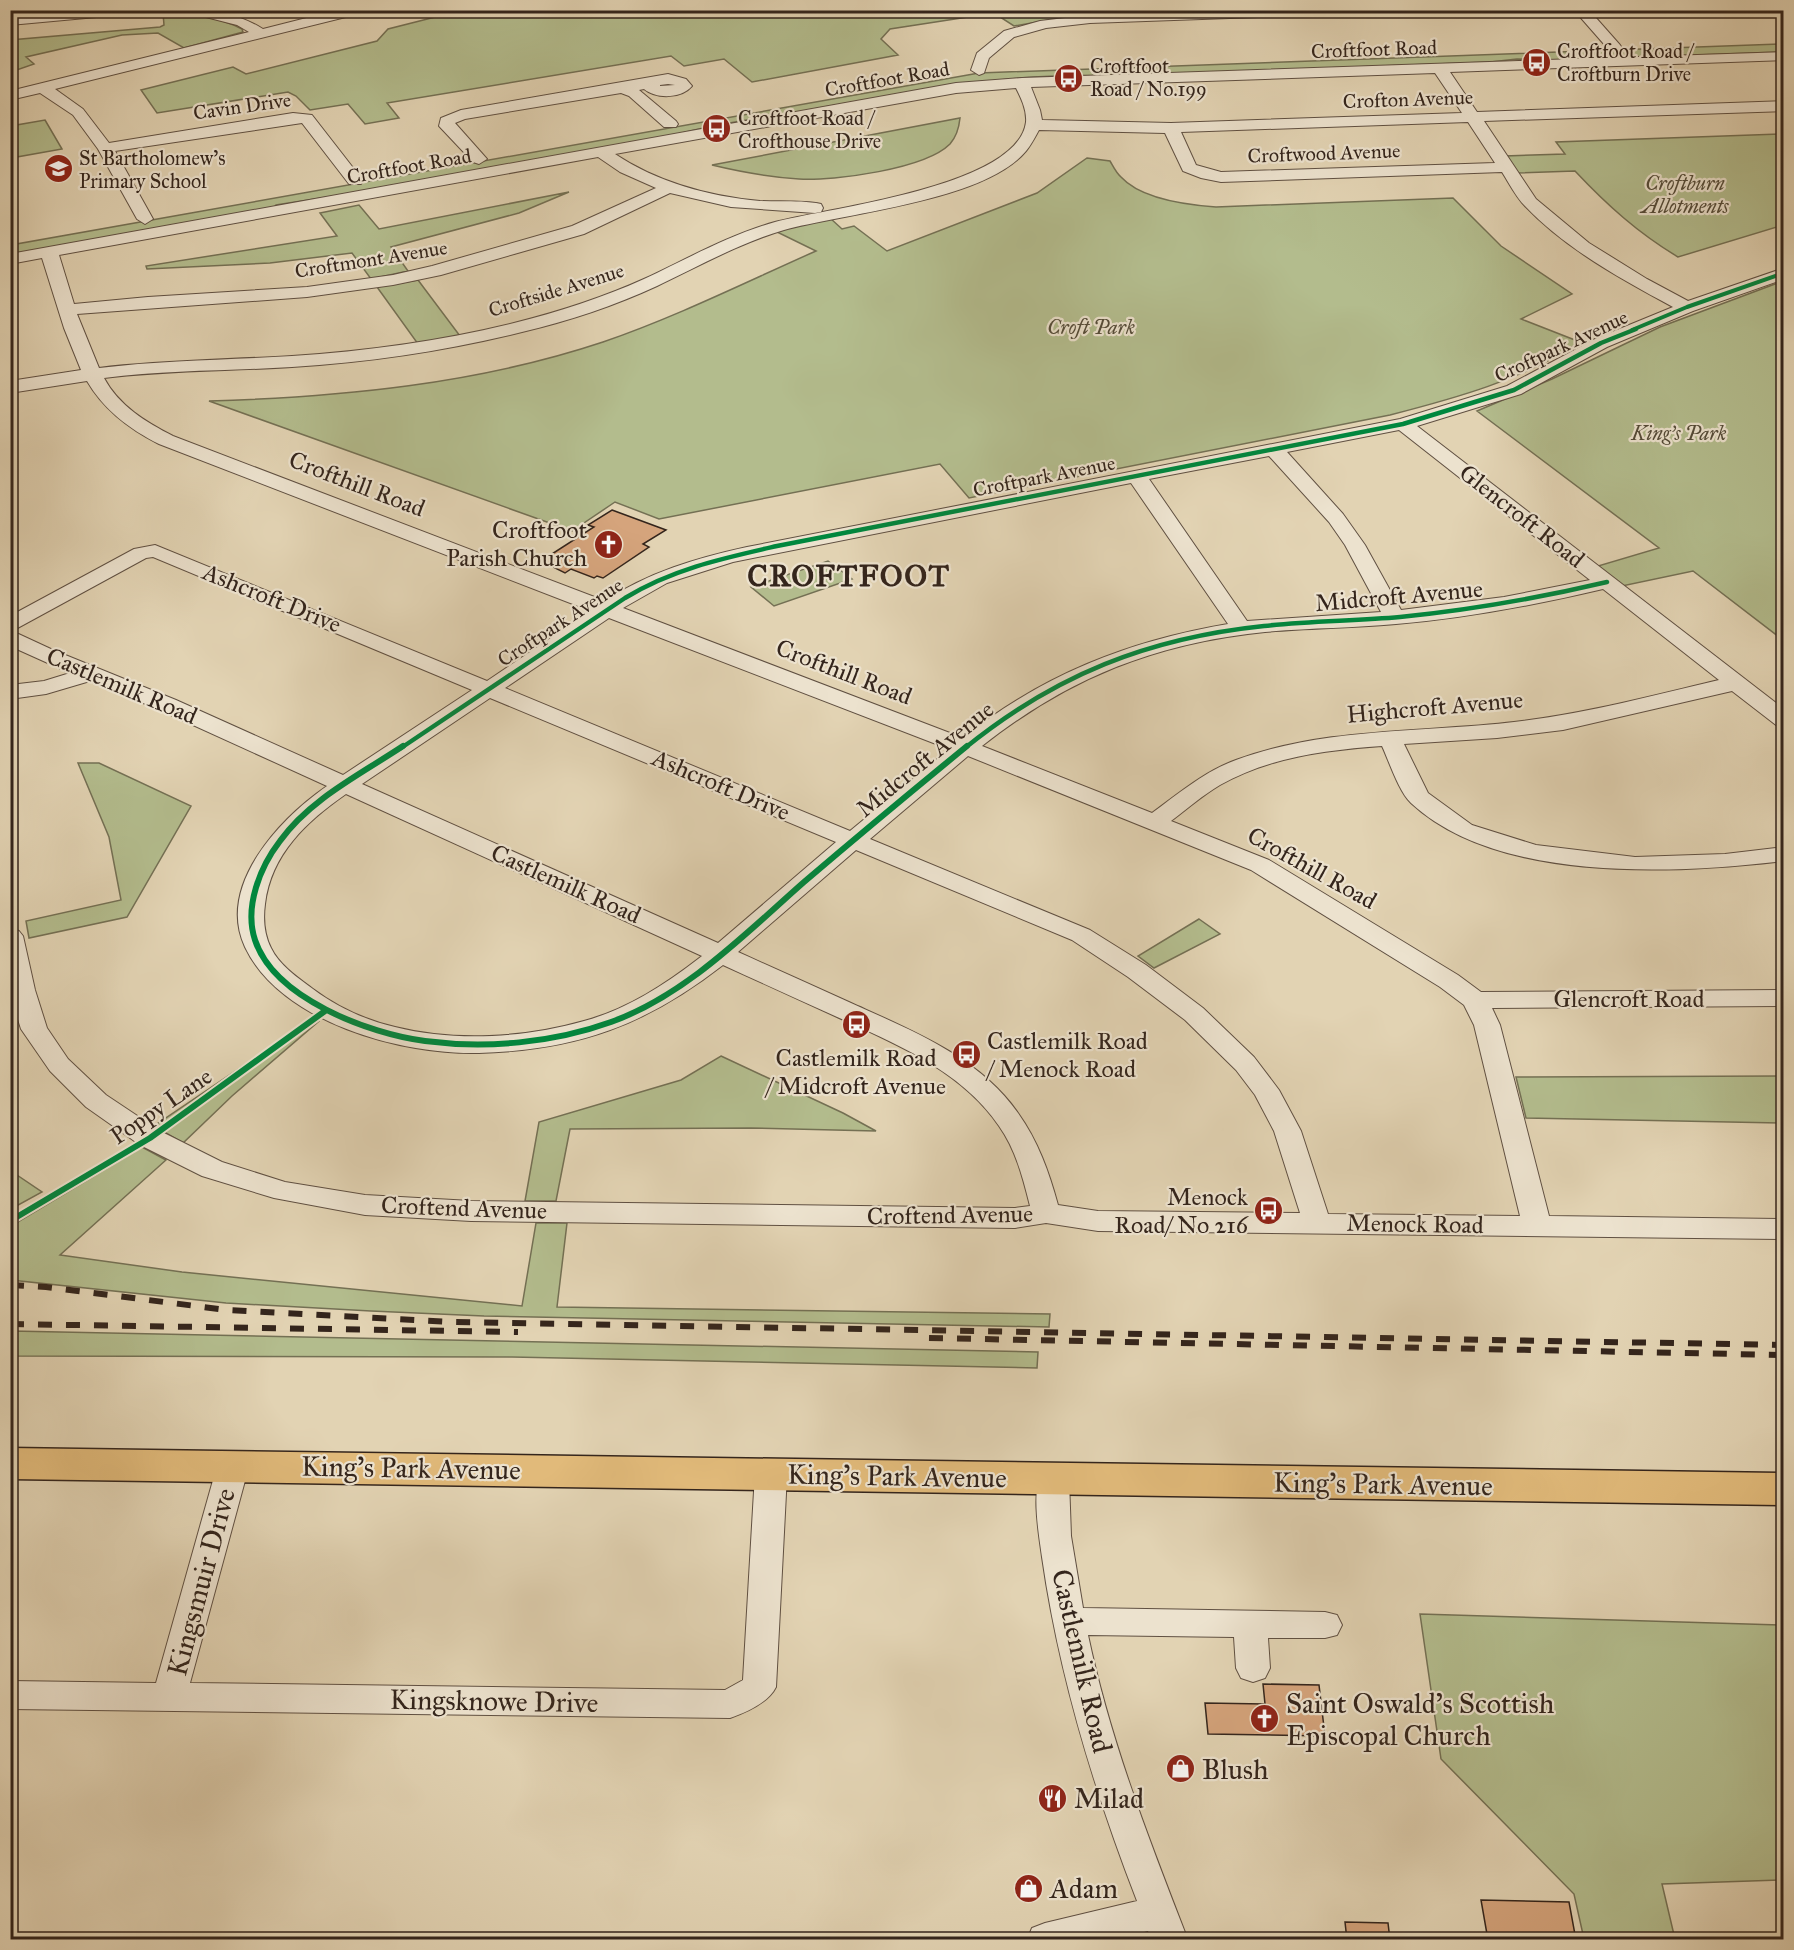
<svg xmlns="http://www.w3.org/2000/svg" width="1794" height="1950" font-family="'IM FELL Great Primer',serif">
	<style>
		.green { fill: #b3bc8d; stroke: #747054; stroke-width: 1.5 }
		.building { fill: #d5a47c; stroke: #34251c; stroke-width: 1.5 }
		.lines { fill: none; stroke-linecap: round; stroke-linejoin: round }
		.minor-casing { stroke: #605042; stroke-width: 2 }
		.major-casing { stroke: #34251c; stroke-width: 3 }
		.minor { fill: #ece2ce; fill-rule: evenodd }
		.major { fill: #e1ba7a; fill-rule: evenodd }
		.rail { stroke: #34251c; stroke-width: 6; stroke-dasharray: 14 14; stroke-linecap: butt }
		.cycleway-far2-casing { stroke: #ece2ce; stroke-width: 6 }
		.cycleway-far1-casing { stroke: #ece2ce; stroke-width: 8 }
		.cycleway-casing { stroke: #ece2ce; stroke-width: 10 }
		.cycleway-far2 { stroke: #00873e; stroke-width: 4 }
		.cycleway-far1 { stroke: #00873e; stroke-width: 4.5 }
		.cycleway { stroke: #00873e; stroke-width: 6 }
		.labels { text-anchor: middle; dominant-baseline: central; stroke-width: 4.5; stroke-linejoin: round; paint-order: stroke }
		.far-street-label { font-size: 20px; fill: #34251c; stroke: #ece2ce }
		.far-poi-label { font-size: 20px; fill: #34251c; stroke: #ece2ce; text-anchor: start }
		.far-park-label { font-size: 20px; font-style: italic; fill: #544b38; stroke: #ece2ce }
		.street-label { font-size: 24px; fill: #34251c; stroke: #ece2ce }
		.poi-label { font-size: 24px; fill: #34251c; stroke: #ece2ce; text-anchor: end }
		.near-street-label { font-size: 28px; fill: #34251c; stroke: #ece2ce }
		.near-poi-label { font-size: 28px; fill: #34251c; stroke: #ece2ce; text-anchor: start }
		.district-label { font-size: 30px; font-weight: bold; letter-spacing: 1.5px; fill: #34251c; stroke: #ece2ce }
	</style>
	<rect width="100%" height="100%" fill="#e2d3b3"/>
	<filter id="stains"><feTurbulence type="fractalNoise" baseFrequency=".00333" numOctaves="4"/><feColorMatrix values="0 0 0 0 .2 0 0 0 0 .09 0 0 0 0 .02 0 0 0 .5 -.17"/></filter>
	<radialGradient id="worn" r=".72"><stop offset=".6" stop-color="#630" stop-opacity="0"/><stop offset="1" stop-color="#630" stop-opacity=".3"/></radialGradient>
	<path class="green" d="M 581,10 L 622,16 L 670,10 L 1066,10 L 1071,16 L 1014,26 L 994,13 L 890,29 L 881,39 L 898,55 L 752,82 L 724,59 L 684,66 L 671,56 L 387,103 L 399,118 L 365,124 L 348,104 L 310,110 L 296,96 L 288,92 L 157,113 L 141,90 L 233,67 L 246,74 L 377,41 L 388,29 L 459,11 Z
		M 163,13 C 191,14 217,16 242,29 L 243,32 L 184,48 L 158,33 L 122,35 L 26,57 L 34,64 L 11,72 L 10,40 L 160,27 L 164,25 Z
		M 1783,44 L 1783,52 L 1553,60 L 1517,59 L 1490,62 L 1107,76 C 1008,72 911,92 814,109 C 767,118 720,122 675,135 L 360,192 L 276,205 L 272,210 L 11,256 L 11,245 L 979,73 Z
		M 960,118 C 959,128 957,136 950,144 C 925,169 835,181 799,179 C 770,177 741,172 712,165 Z
		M 45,120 L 62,149 L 11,158 L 11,126 Z
		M 1783,134 L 1783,225 L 1678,257 C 1638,233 1607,205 1575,171 L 1516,173 L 1505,156 L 1565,154 L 1556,142 Z
		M 1087,158 L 1110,161 C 1113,166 1116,173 1121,177 C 1141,199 1188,205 1216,207 L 1453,198 L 1501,246 L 1572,294 L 1521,319 L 1580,342 C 1522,380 1456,398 1390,415 L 969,498 L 940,464 L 659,519 L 615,502 L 572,531 L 209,401 C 342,397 477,384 603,342 C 676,317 746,282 816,251 L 775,231 L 830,218 L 842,229 L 854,226 L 887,251 L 1037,193 Z
		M 569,192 L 519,213 L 391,247 L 408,271 L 371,279 L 352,253 L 270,263 L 147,269 L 146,266 L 337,236 L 320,213 L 359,205 L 379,229 Z
		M 418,280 L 460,336 L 418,344 L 377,287 Z
		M 1783,281 L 1783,640 L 1693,571 L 1622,586 L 1598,566 L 1659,548 L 1477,411 L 1552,379 L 1660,327 Z
		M 828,561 L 852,579 L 774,606 L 751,587 Z
		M 78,763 L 99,763 L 191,806 L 127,917 L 29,938 L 26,921 L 121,900 L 109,837 Z
		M 1199,919 L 1220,934 L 1154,968 L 1138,956 Z
		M 314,1018 L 319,1021 L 232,1096 L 183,1143 L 154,1126 Z
		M 721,1056 L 843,1113 L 876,1131 L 751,1128 L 570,1129 L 556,1201 L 525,1201 L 539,1122 L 681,1080 Z
		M 1783,1076 L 1783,1123 L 1526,1118 L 1516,1077 Z
		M 142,1147 L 166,1160 L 60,1255 L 182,1272 L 522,1306 L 536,1223 L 567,1223 L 557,1307 L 1050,1314 L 1049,1327 L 484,1316 L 371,1311 L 226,1303 L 11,1280 L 11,1226 Z
		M 11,1171 L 42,1192 L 11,1209 L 10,1209 Z
		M 11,1331 L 1038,1352 L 1037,1368 L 512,1357 L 11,1356 Z
		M 1420,1614 L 1783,1625 L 1783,1880 L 1662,1884 L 1675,1939 L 1584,1939 L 1574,1894 L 1441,1759 Z"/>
	<path class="building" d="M 612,510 L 666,530 L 643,544 L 649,547 L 603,578 L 597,576 L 594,578 L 571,569 L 565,573 L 541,561 L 594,527 L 588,525 Z
		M 1263,1684 L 1319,1685 L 1325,1736 L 1208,1734 L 1205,1703 L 1265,1704 Z
		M 1481,1900 L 1569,1902 L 1576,1940 L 1488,1940 Z
		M 1345,1922 L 1388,1923 L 1390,1940 L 1347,1940 Z"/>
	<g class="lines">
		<defs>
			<path id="minor" d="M 77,10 L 136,10 L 129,14 L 10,25 L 10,17 Z
				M 188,10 C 216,10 239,14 263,29 L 338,10 L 364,10 L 362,13 L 55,89 L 83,109 L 109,143 L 293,113 L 312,115 L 361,178 L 363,181 L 361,184 L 349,184 L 302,123 L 115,151 L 153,219 L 145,224 L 137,219 L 98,149 L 73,115 L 40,93 L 10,100 L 10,91 L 249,32 L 237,25 L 190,13 Z
				M 1209,10 L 1353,10 L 1346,14 L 1090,23 L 1046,28 L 1014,37 L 989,58 L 984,73 L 979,75 L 971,70 L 977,53 L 1004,31 L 1040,21 L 1090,15 Z
				M 1574,10 L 1589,10 L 1620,45 L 1622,48 L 1620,51 L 1610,51 Z
				M 1784,52 L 1784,60 L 1450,72 L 1477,112 L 1784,101 L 1784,111 L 1484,121 L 1536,199 L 1589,243 L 1647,279 L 1688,301 L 1784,268 L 1784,279 L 1693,311 L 1607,347 L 1521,394 L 1417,426 L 1784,709 L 1784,727 L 1776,725 L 1732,691 L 1563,730 L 1497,738 L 1404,744 L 1428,793 L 1472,825 L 1536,845 L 1635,857 L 1725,854 L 1784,847 L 1784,861 C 1674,874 1497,883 1411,803 C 1399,792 1389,761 1382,746 C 1327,750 1269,757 1220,785 C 1203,795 1187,809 1171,821 L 1269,860 L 1458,975 L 1481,992 L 1784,990 L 1784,1006 L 1492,1008 L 1500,1025 L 1549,1216 L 1784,1219 L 1784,1239 L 1098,1231 L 1046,1223 L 1015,1228 L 471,1221 L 365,1215 L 274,1198 L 202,1176 L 140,1145 L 86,1107 L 50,1071 L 21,1029 L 10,994 L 10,928 L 19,931 L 23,936 L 35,990 L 47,1028 L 68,1059 L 106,1095 L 160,1131 L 222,1162 L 285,1182 L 365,1195 L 471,1201 L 1015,1208 L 1030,1206 C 1023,1178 1016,1150 999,1126 C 961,1070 894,1043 835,1016 C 797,999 760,982 723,965 C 646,1025 578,1050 479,1053 C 403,1055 281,1023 245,947 C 216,885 281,818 327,786 L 160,710 L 90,681 L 46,694 L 10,699 L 10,685 L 44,681 L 70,673 L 10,646 L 10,616 L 134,549 L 155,545 L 487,681 L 591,611 L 159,444 C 129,429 104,410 87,381 L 10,393 L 10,381 L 81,370 L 64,328 L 42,258 L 10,264 L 10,254 L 956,83 L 1022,78 ZM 1435,73 L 1462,113 L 1171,123 L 1042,120 L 1040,110 L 1031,87 ZM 1016,88 C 1021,98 1027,110 1026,122 C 1018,187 827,208 775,222 C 729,235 687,259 644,279 C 602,298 558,312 514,323 C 441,341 367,351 292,356 C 227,360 163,360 99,368 L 77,314 L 307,297 L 393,285 L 441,275 L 584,234 L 670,193 L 731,207 L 815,213 L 821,212 L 823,208 L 821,204 C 802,200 780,202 760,201 C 708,196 659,183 615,154 L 956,93 ZM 1468,122 L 1495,163 L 1221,172 L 1196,165 L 1181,132 ZM 1039,130 L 1165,133 L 1183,171 L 1201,178 L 1221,182 L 1502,172 C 1509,183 1516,197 1525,206 C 1566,249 1621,279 1673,307 L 1595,339 L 1507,386 L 1400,419 L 747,547 C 697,558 649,572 605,601 L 173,436 C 146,422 119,406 104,378 C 167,370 229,371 292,367 C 369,362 446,351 522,332 C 568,321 614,306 657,286 C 699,266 740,243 784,230 C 846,213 985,201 1026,151 C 1031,145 1035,137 1039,130 ZM 598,157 L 620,172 L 656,188 L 572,226 L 432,266 L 393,275 L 307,287 L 148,297 L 74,304 L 59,255 ZM 1399,430 L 1590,580 L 1504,597 L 1401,610 L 1365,545 L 1343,514 L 1287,452 ZM 1269,456 L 1329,522 L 1345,545 L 1381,612 L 1247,621 L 1149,479 ZM 1131,483 L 1228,624 C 1128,641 1042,675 963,738 L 623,608 L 667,583 L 733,562 ZM 153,557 L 472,690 L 343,775 L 176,700 L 53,650 L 12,631 L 146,558 ZM 1603,589 L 1719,680 C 1651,696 1584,714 1514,722 C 1421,733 1326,727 1236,760 C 1205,771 1178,794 1152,813 L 982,746 C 1068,678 1156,643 1265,632 C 1308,628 1353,628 1396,624 C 1466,618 1535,605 1603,589 ZM 609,618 L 949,749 L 850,831 L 505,688 ZM 490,698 L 836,842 L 718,943 L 362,784 ZM 968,756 L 1251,870 L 1440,987 L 1464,1005 L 1474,1025 L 1520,1216 L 1328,1214 L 1301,1131 L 1279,1090 L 1254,1057 L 1203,1008 L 1146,965 L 1090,930 L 870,839 ZM 346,794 L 702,956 C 666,984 628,1009 584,1021 C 524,1038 455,1042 395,1027 C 365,1020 337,1007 313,989 C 298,978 279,965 271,948 C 264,934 263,919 265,904 C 271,854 307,821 346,794 ZM 856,850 L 1072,940 L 1128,977 L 1185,1020 L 1236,1070 L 1255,1095 L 1274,1131 L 1300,1213 L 1098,1211 L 1058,1205 C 1049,1172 1038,1141 1018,1113 C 979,1057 911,1030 851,1003 C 813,986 776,969 738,952 Z
				M 668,74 L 686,79 L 692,86 C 681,99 656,99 644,89 L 639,90 L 676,121 L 678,124 L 676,127 L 664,127 L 629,96 L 621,93 L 465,119 L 455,123 L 487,159 L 479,164 L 473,162 L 439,126 L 441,118 L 461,110 ZM 668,84 L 675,85 L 660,86 L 660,85 Z
				M 233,1454 L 244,1458 L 249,1466 L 190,1683 L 725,1690 L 743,1680 L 755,1474 L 760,1465 L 771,1462 L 782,1465 L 787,1474 L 776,1687 C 768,1703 747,1712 730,1718 L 10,1709 L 10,1681 L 156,1683 L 217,1466 L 222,1458 Z
				M 1053,1468 L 1064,1471 L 1069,1480 L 1071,1536 L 1083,1608 L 1325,1612 L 1337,1615 L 1342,1625 L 1337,1635 L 1325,1638 L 1268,1638 L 1270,1668 L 1265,1678 L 1253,1682 L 1241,1678 L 1236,1668 L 1234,1637 L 1088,1635 C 1110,1740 1149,1840 1188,1940 L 1151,1940 L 1148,1931 L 1114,1940 L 1027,1940 L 1032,1928 L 1045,1923 L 1137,1901 C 1094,1790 1059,1676 1042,1557 C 1039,1535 1031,1491 1042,1471 Z"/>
			<path id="major" d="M 10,1448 L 1784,1473 L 1784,1505 L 10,1479 Z"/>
		</defs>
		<use href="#minor" class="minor-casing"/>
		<use href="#major" class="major-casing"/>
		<use href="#minor" class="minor"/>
		<use href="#major" class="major"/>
		<path class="rail" d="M 10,1285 L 46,1287 L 227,1310 L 451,1322 L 1784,1345
			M 10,1324 L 518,1332
			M 929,1338 L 1784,1355"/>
		<defs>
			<path id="cycleway-far2" d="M 1632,330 L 1687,307 L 1784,273"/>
			<path id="cycleway-far1" d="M 401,748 L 625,598 C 672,569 724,558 777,546 L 1403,424 L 1514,390 L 1601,343 L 1636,329
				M 965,748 C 1055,675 1148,638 1264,626 C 1309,621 1355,621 1400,617 C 1470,610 1539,598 1607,582"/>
			<path id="cycleway" d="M 403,746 C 361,774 310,799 280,841 C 260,867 244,907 255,940 C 274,998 369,1034 425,1041 C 486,1049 553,1043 611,1022 C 686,995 746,933 804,882 C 858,836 912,791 967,746
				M 10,1221 L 150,1138 L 325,1011"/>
		</defs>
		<use href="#cycleway-far2" class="cycleway-far2-casing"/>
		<use href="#cycleway-far1" class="cycleway-far1-casing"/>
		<use href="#cycleway" class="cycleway-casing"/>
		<use href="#cycleway-far2" class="cycleway-far2"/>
		<use href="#cycleway-far1" class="cycleway-far1"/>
		<use href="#cycleway" class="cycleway"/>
	</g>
	<defs>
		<symbol id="bus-disc" viewBox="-11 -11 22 22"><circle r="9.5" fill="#8f2418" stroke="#ece2ce"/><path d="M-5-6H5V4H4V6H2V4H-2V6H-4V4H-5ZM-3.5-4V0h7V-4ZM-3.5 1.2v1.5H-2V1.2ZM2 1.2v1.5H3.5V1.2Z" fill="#fff"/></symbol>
		<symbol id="school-disc" viewBox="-11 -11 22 22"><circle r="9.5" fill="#8f2418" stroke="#ece2ce"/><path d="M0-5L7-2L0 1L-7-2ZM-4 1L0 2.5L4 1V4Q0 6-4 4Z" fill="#fff"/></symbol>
		<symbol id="church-disc" viewBox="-11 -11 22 22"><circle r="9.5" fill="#8f2418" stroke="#ece2ce"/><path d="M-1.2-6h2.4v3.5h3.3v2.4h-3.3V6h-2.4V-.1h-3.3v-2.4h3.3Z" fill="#fff"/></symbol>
		<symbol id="shop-disc" viewBox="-11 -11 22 22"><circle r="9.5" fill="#8f2418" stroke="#ece2ce"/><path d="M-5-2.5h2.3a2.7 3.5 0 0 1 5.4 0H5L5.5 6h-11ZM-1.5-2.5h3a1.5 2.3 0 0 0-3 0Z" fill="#fff"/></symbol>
		<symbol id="restaurant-disc" viewBox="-11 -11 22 22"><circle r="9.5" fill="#8f2418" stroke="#ece2ce"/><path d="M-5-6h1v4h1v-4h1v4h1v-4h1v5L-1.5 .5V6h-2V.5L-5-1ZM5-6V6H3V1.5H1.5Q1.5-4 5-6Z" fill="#fff"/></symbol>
	</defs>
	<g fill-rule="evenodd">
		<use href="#bus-disc" x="1520" y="46" width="33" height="33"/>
		<use href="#bus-disc" x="1052" y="62" width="33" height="33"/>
		<use href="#bus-disc" x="700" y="112" width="33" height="33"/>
		<use href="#school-disc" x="42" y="152" width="33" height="33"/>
		<use href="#church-disc" x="592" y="528" width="33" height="33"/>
		<use href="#bus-disc" x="840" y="1008" width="33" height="33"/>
		<use href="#bus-disc" x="950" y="1038" width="33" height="33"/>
		<use href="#bus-disc" x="1252" y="1194" width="33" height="33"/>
		<use href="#church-disc" x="1248" y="1702" width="33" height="33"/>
		<use href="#shop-disc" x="1164" y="1752" width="33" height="33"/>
		<use href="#restaurant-disc" x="1036" y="1782" width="33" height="33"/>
		<use href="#shop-disc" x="1012" y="1872" width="33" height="33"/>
	</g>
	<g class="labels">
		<g class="far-street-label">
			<text transform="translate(1374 49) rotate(-2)">Croftfoot Road</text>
			<text transform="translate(887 79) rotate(-10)">Croftfoot Road</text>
			<text transform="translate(1408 99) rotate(-2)">Crofton Avenue</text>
			<text transform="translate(242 106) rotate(-8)">Cavin Drive</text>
			<text transform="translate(1324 153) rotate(-2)">Croftwood Avenue</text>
			<text transform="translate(409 166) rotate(-10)">Croftfoot Road</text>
			<text transform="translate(371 259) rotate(-9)">Croftmont Avenue</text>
			<text transform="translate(556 290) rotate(-17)">Croftside Avenue</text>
			<text transform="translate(1561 346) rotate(-25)">Croftpark Avenue</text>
			<text transform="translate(1044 476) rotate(-11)">Croftpark Avenue</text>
			<text transform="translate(560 622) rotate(-33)">Croftpark Avenue</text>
		</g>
		<g class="far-poi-label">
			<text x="1557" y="51">Croftfoot Road /<tspan x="1557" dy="23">Croftburn Drive</tspan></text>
			<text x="1090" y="66">Croftfoot<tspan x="1090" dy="23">Road / No.199</tspan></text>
			<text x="738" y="118">Croftfoot Road /<tspan x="738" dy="23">Crofthouse Drive</tspan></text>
			<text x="79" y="158">St Bartholomew's<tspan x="79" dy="23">Primary School</tspan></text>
		</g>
		<g class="far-park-label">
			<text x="1685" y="183">Croftburn<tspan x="1685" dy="23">Allotments</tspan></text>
			<text x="1091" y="327">Croft Park</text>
			<text x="1679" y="433">King's Park</text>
		</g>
		<g class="street-label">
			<text transform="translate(357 484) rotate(21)">Crofthill Road</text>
			<text transform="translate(1522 516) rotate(38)">Glencroft Road</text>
			<text transform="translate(1399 596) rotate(-5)">Midcroft Avenue</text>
			<text transform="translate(272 598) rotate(22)">Ashcroft Drive</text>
			<text transform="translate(844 672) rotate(21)">Crofthill Road</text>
			<text transform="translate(122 686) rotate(23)">Castlemilk Road</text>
			<text transform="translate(1435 707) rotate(-5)">Highcroft Avenue</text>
			<text transform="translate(925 759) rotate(-39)">Midcroft Avenue</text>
			<text transform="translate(721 785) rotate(23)">Ashcroft Drive</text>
			<text transform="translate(1312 868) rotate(29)">Crofthill Road</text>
			<text transform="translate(566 884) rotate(24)">Castlemilk Road</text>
			<text x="1629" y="999">Glencroft Road</text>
			<text transform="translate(161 1106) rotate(-34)">Poppy Lane</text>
			<text transform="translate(464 1208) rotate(2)">Croftend Avenue</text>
			<text transform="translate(950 1215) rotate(-1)">Croftend Avenue</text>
			<text transform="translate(1415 1224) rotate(1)">Menock Road</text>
		</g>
		<g class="poi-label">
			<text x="587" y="530">Croftfoot<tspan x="587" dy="28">Parish Church</tspan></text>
			<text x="987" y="1041" text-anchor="start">Castlemilk Road<tspan x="987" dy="28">/ Menock Road</tspan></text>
			<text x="856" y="1058" text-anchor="middle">Castlemilk Road<tspan x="856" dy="28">/ Midcroft Avenue</tspan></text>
			<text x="1248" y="1197">Menock<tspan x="1248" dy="28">Road/ No 216</tspan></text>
		</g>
		<g class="near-street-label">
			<text transform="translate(411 1468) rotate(1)">King's Park Avenue</text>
			<text transform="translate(897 1476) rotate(1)">King's Park Avenue</text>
			<text transform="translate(1383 1484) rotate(1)">King's Park Avenue</text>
			<text transform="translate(201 1582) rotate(-75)">Kingsmuir Drive</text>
			<text transform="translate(1082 1661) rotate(77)">Castlemilk Road</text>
			<text transform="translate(494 1701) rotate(1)">Kingsknowe Drive</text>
		</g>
		<g class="near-poi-label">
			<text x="1286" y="1703">Saint Oswald's Scottish<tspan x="1286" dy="32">Episcopal Church</tspan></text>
			<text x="1202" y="1769">Blush</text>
			<text x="1074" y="1798">Milad</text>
			<text x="1050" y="1888">Adam</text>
		</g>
		<g class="district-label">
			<text x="849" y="576">CROFTFOOT</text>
		</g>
	</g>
	<rect width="1794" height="1950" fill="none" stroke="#e2d3b3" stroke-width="36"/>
	<rect x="12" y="12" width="1770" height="1926" fill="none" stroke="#34251c" stroke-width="3"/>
	<rect x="18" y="18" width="1758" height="1914" fill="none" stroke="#34251c" stroke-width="1.5"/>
	<rect width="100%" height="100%" filter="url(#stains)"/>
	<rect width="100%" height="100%" fill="url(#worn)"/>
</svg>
